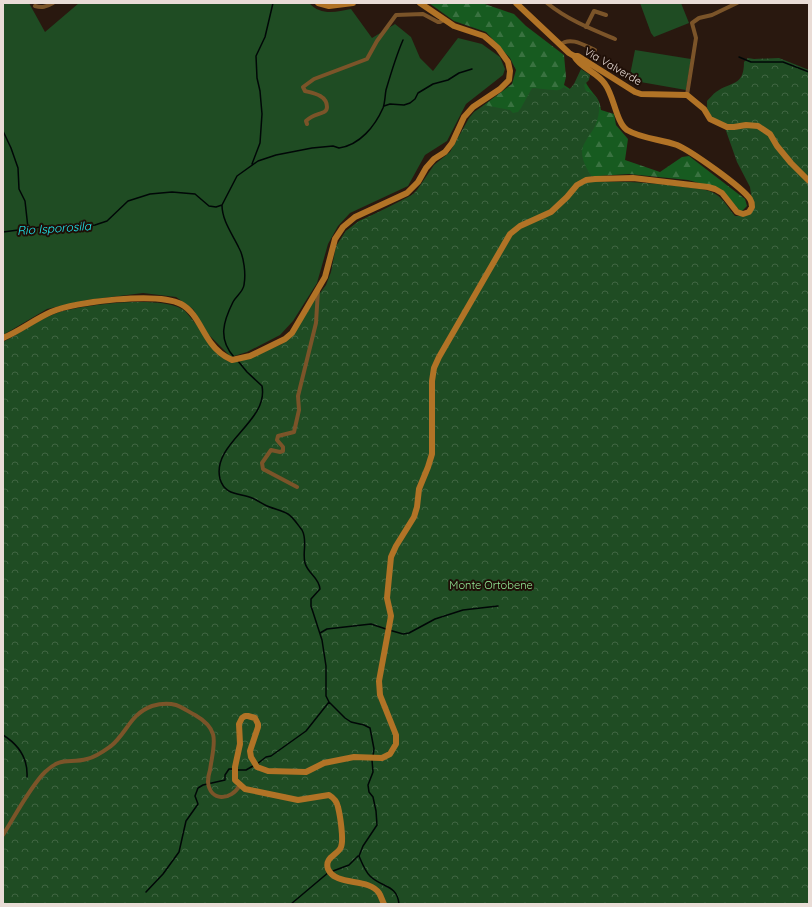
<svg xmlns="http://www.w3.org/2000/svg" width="812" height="907" font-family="Quicksand,sans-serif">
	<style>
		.green { fill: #1f4c23 }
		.forest { fill: url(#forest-firs) }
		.park { fill: url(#park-crowns) }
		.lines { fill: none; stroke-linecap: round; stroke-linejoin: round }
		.stream { stroke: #000707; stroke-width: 1.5 }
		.street { stroke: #7b5429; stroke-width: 4 }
		.secondary { stroke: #b17326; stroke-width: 6 }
		.labels { text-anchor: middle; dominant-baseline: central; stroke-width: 4; stroke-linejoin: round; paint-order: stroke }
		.street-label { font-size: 11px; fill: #e9dcd6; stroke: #1f0f07 }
		.park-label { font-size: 11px; fill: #96ee9a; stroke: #1f0f07 }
		.water-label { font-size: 12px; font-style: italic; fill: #1feef6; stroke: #1f0f07 }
	</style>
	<defs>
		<pattern id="forest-firs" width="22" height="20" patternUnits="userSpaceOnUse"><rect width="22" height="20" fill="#175b20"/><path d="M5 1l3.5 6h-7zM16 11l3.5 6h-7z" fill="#397240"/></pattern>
		<pattern id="park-crowns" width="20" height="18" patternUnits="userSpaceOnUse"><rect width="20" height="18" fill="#1f4c23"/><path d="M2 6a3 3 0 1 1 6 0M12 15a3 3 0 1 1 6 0" fill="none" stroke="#406542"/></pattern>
	</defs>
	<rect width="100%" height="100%" fill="#29180f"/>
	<path class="green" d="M 3,3 L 29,3 L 45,32 L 79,3 L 309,3 C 321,16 336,12 351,9 L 372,38 L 395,24 L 411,37 L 420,58 L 433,71 L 458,38 L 482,44 L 500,57 L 505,69 L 503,75 L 466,104 L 447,141 L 425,155 L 408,186 L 350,213 L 338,226 L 328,244 L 317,283 L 293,321 L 280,335 L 247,352 L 231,357 L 208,334 L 193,309 L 176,297 L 143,293 L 87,300 L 47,309 L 3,335 Z
		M 640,3 L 681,3 L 689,23 L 654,37 L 651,33 Z
		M 635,50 L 691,59 L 686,90 L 629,80 Z"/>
	<path class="forest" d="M 429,3 L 482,3 L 514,14 L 526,26 L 564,55 L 566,77 L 564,85 L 570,89 L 585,80 C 589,92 600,96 601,110 L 614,114 L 616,125 L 628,139 L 625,160 L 660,172 L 682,157 L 689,156 L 745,199 L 747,206 L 741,212 L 721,189 L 688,180 L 629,174 L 582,177 L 339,242 L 346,231 L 359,221 L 403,201 L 417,192 L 456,149 L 484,105 L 512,84 L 516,70 L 510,58 L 486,32 L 454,21 Z"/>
	<path class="park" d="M 748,58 L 754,59 L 779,58 L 809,70 L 809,904 L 3,904 L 3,342 C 21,333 37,320 57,313 C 81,305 164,294 185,311 L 227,361 C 246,356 264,352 282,344 L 326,285 L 331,272 L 336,246 L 346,231 L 357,223 L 412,195 L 417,190 L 434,165 L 450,152 L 469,118 L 474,112 L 484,105 L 510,110 L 513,113 L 518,112 L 521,108 L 532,88 C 536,88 557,91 558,90 C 560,90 562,88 564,87 L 569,90 L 574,84 L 581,69 L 590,75 L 589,80 L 584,85 L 586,91 C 591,93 596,95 598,100 C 601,107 598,121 594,128 C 590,135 582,144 582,152 C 582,163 590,174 596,182 C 628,181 653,183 685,187 C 696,189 707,188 717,195 C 724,200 729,209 735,216 L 743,216 L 753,208 L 750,187 L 737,162 L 725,128 C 709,124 707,116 707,101 C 710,98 713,94 716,92 C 731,81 744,87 744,62 Z"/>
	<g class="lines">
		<path class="stream" d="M 739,57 L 751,62 L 783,62 L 809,72
			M 384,106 L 390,104 L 404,105 L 410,103 L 415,99 L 418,93 L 433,84 L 448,80 L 459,73 L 472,69
			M 3,131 L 11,148 L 18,168 L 19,189 L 25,201 L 28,228
			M 252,164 L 260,143 L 262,114 L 260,91 L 257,78 L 256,56 L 265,37 L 273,3
			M 222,205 C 222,221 233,235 239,248 C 244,257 246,274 244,285 C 243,292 236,296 233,302 C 223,322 218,339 234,357
			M 3,232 L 41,227 L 70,229 L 95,225 L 107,221 L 128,201 L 150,194 L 172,192 L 195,194 L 209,206 L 216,207 L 222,205 L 237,176 L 258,161 L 276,155 L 312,148 L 333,146 L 339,148 C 360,145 375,126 383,108 C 385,103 385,95 386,90 C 391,73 396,56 403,40
			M 238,361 L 247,372 L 262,386 C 269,422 211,443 220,479 C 225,496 240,493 252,498 C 257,500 261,503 265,505 C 273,509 281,510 288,514 C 293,517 298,525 302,530 C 308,541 302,552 305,563 C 308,574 319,577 320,589 L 311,599 L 311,606 L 322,640 L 326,666 L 326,696 L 329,702 L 345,718 L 351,722 L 364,725 L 370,728 L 374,749 L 373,756
			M 389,630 L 403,634 L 409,633 L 435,619 L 463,610 L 498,606
			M 320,633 L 327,629 L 371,624 L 386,629
			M 3,735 C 19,745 28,759 27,777
			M 372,760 L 373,772 L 368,785 L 369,792 L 373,797 L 376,811 L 377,825 L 363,846 L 359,856 C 362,863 365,871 370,876 C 382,888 397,884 399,904
			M 257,764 L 266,757 L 271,756 L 306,731 L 329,702
			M 236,770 L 246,770 L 253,766
			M 333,871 L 349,865 L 358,856
			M 146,892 L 163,874 L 179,852 L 186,821 L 198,804 L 195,796 L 198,788 L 203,785 L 225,780 L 225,775 L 229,769 L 233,769
			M 291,904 L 329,872"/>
		<path class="street" d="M 547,3 C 568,20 591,29 615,39
			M 35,6 C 42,8 46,7 53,3
			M 586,27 L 594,11 L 606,15
			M 560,45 C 570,36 584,45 595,50
			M 687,95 L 696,38 L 692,23 L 699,18 L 712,15 L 737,3
			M 307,124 L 306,121 C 312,115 317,115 324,112 C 326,111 327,109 327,107 C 327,95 313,93 305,91 L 303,87 L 314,79 L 367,59 L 377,41 L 396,15 L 423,14 L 438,22 L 440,22 L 444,20
			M 297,487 L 263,469 L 262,463 L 271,450 L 280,452 L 283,451 L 283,447 L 277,440 L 278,436 L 294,432 L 299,410 L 298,396 L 316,323 L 318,290
			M 3,835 C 15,816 30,787 45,772 C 62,756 69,764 87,759 C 96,757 104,751 111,746 C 127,733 130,714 152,706 C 159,704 168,703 176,705 C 182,707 189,712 195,715 C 221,730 214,743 210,770 C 209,773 208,778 208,782 C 210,802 231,801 240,785"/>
		<path class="secondary" d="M 318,3 L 329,6 L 353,3
			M 516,3 L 569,53 L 574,56 L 578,56 L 635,92 L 641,94 L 687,95 L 704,109 L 710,119 L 727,127 L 734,127 L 746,125 L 758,126 L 770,134 L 777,146 L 791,163 L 809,181
			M 3,338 C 20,331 35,319 51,312 C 76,301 158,292 181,304 C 196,312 201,330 211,343 C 216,350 223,356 232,360 L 250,356 L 285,339 L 292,333 L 325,277 L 335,239 L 343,227 L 355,217 L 407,193 L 418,182 L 426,168 L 434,159 L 445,152 L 452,143 L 464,117 L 473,107 L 500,89 L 509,80 L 510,71 L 508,62 L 498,48 L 490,41 L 484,36 L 454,26 L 420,3
			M 384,904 C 382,900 381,896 379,893 C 368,877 336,887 328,869 C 324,857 338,855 341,847 C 344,840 340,815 338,807 C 337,802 334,798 329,795 L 298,800 L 245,789 L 235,780 L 235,767 L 240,744 L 239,724 L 242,718 L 245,716 L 248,716 L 255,718 L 258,724 L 258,727 L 250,751 L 251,757 L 257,767 L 268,771 L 306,772 L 324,763 L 354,757 L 382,758 L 390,754 L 396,744 L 396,735 L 380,695 L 379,681 L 391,616 L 387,598 L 391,557 L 396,546 L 414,517 L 417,507 L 419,489 L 428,467 L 432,454 L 432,381 L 434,368 L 439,357 L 510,234 L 520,226 L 551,212 L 567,197 L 577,185 L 586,180 L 595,179 L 633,178 L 708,187 L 715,189 L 722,193 L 737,212 L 743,214 L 749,212 L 752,207 C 752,204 752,202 750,199 C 742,187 691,151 677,145 C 661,139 642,139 627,130 C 616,122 614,96 605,84 C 597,72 580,68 574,56"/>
	</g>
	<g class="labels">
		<g class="street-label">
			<text transform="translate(613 66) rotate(30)">Via Valverde</text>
		</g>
		<g class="park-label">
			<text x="491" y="585">Monte Ortobene</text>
		</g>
		<g class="water-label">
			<text transform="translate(54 228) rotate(-4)">Rio Isporosila</text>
		</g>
	</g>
	<rect width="812" height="907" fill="none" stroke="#e9dcd6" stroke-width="8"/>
</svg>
